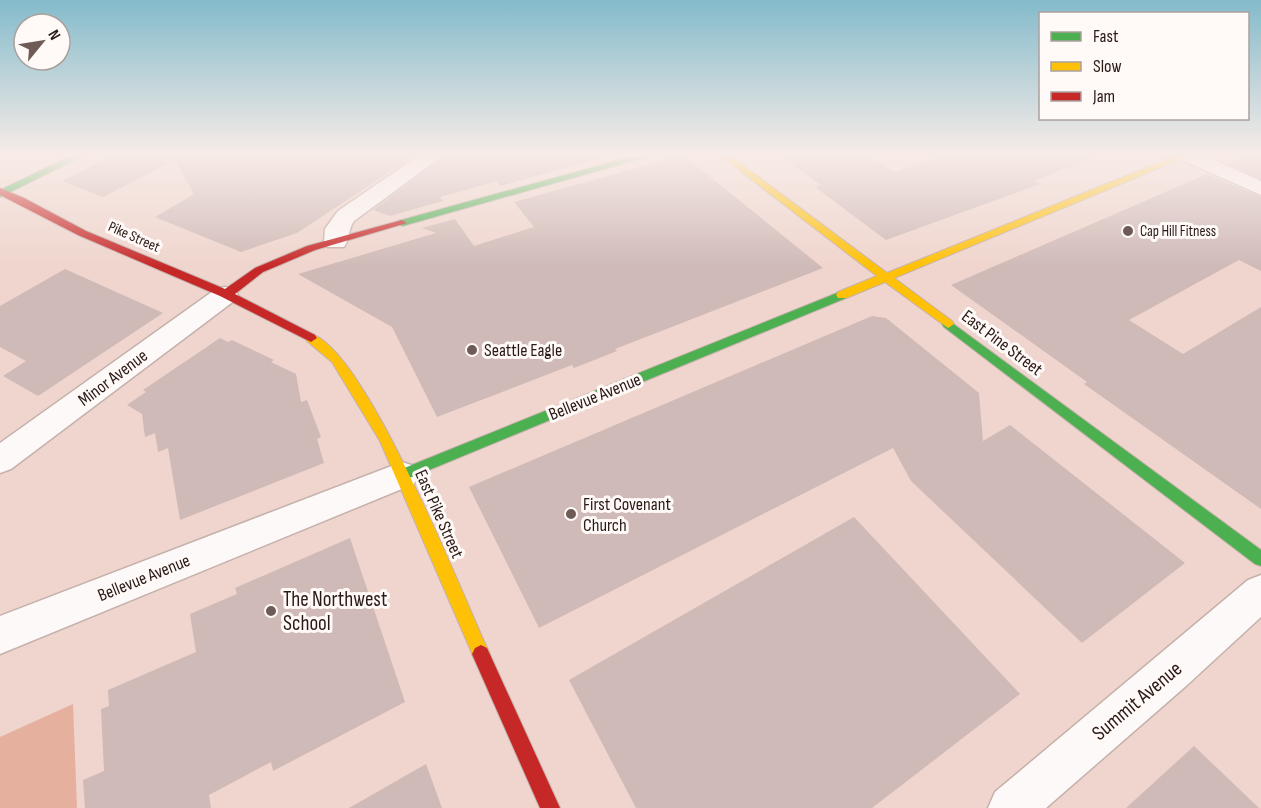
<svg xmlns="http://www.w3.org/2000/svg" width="1261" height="808" font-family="'Sofia Sans Condensed',sans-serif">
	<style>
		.green { fill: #e6b09f }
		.building { fill: #cfbab7 }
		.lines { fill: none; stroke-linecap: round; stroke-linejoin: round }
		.street-casing { stroke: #c5b1ab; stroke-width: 3 }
		.fast-casing { stroke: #c5b1ab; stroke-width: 2 }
		.slow-casing { stroke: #c5b1ab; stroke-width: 2 }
		.jam-casing { stroke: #c5b1ab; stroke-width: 2 }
		.street { fill: #fdf9f8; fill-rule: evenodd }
		.fast { fill: #4caf50; fill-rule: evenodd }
		.slow { fill: #ffc107; fill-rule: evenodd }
		.jam { fill: #c62828; fill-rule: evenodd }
		.poi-dot { fill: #6f5b55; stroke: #fffaf8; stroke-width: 2 }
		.labels { text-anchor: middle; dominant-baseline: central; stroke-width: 6; stroke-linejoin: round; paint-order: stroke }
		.far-poi-label { font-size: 15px; fill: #2a1a15; stroke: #fffaf8; text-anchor: start }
		.far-street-label { font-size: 15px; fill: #2a1a15; stroke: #fffaf8 }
		.street-label { font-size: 18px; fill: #2a1a15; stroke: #fffaf8 }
		.poi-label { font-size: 18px; fill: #2a1a15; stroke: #fffaf8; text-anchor: start }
		.near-poi-label { font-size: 21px; fill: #2a1a15; stroke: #fffaf8; text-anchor: start }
		.near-street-label { font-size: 21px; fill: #2a1a15; stroke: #fffaf8 }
	</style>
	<rect width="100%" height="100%" fill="#efd5cd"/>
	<path class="green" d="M 73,704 L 77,808 L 0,808 L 0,737 Z"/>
	<path class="building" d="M 116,154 L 417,154 L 297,233 L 241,252 L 155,217 L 194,194 L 175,160 L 103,197 L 62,181 Z
		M 447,154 L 616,154 L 500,186 L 497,181 L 440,197 L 443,201 L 390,216 L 373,210 Z
		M 666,154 L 682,154 L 823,268 L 615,349 L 617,351 L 574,368 L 572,365 L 437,417 L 392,327 L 298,274 L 436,233 L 422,228 L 455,219 L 474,246 L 534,227 L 514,202 L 662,161 Z
		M 777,154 L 865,154 L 894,172 L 947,154 L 1097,156 L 1034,181 L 1040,184 L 886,240 L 815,187 L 821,185 Z
		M 1249,154 L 1261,154 L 1261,179 L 1229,164 Z
		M 1207,174 L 1261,197 L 1261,271 L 1239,260 L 1129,320 L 1183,354 L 1261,307 L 1261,509 L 1084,384 L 1087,382 L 951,285 Z
		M 65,269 L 163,313 L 38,396 L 3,376 L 26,361 L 0,347 L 0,306 Z
		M 872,316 L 886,318 L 979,393 L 983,441 L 1010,425 L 1185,563 L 1082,643 L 911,481 L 893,448 L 539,628 L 469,487 Z
		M 220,338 L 228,342 L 232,340 L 274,360 L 271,362 L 296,374 L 301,402 L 307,400 L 321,437 L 317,439 L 324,463 L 180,520 L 168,448 L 158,452 L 155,433 L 145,437 L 142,414 L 127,405 L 146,392 L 143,390 Z
		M 854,517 L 1020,694 L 872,808 L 636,808 L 569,680 Z
		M 350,538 L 405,702 L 273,771 L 271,762 L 209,795 L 211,808 L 85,808 L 83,780 L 104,771 L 101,709 L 109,706 L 108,690 L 196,652 L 190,614 L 237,594 L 235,588 Z
		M 1194,746 L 1259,808 L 1126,808 Z
		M 426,764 L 442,808 L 349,808 Z"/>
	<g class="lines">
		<defs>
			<path id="street" d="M 421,154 L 445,154 L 354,221 C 348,229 350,239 344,247 L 328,247 L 324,242 L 325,229 L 338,211 Z
				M 1177,154 L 1202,154 L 1261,181 L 1261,195 L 1180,159 Z
				M 225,287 L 234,289 L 238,295 L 234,301 L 11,469 L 0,473 L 0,443 L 216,289 Z
				M 402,462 L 414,466 L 418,475 L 414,484 L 0,654 L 0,616 Z
				M 1261,575 L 1261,617 L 1186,686 L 1046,808 L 988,808 L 995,792 L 1248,580 Z"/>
			<path id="fast" d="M 75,154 L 87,154 L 0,197 L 0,190 Z
				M 641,154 L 657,154 L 406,225 L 402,226 L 397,223 L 398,221 Z
				M 842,291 L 846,292 L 848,295 L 846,298 L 407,479 L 402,481 L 397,479 L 395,475 L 397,471 Z
				M 948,320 L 1261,550 L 1261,566 L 1255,564 L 944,327 L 942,324 Z"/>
			<path id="slow" d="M 718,154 L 728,154 L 887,273 L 1180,154 L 1193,154 L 894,278 L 952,321 L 954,324 L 948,328 L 885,282 L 846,298 L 838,298 L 836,295 L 838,292 L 877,276 Z
				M 311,334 C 365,349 461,591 487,648 L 490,654 L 487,660 L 481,663 L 475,660 L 380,441 L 332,362 L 307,341 L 305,338 Z"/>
			<path id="jam" d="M 0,188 L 24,198 L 86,231 L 225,289 L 255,268 L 307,246 L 402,220 L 407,223 L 315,250 L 263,272 L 235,294 L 315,335 L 317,338 L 311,342 L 220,296 L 78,235 L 0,195 Z
				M 481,645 L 487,648 L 560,808 L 540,808 L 472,654 L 475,648 Z"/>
		</defs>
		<use href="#street" class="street-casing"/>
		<use href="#fast" class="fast-casing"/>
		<use href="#slow" class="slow-casing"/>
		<use href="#jam" class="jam-casing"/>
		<use href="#street" class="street"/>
		<use href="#fast" class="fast"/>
		<use href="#slow" class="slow"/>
		<use href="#jam" class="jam"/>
	</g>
	<linearGradient id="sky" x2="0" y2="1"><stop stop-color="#84bbcb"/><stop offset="0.58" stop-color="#f8ece8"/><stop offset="1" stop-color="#f8ece8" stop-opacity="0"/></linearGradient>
	<rect width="1261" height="267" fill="url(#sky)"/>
	<g class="poi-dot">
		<circle cx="1128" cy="231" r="6"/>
		<circle cx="472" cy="350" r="6"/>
		<circle cx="571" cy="514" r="6"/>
		<circle cx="271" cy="611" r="6"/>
	</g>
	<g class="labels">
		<g class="far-poi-label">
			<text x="1140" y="231">Cap Hill Fitness</text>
		</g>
		<g class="far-street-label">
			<text transform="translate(134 237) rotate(24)">Pike Street</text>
		</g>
		<g class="street-label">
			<text transform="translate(1002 343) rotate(37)">East Pine Street</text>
			<text transform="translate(113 378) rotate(-37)">Minor Avenue</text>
			<text transform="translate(595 397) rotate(-22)">Bellevue Avenue</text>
			<text transform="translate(439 514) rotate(66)">East Pike Street</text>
			<text transform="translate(144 578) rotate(-22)">Bellevue Avenue</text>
		</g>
		<g class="poi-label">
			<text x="484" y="350">Seattle Eagle</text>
			<text x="583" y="504">First Covenant<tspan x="583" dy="21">Church</tspan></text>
		</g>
		<g class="near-poi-label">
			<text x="283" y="599">The Northwest<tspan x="283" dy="24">School</tspan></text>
		</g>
		<g class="near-street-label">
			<text transform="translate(1137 701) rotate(-40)">Summit Avenue</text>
		</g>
	</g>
	<rect x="1039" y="12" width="210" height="108" fill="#fffaf8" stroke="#aaa09d" stroke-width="1.5"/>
	<rect x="1051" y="32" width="30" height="9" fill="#4caf50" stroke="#aaa09d" stroke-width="1.5"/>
	<text x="1093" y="42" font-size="18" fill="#2a1a15">Fast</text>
	<rect x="1051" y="62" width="30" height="9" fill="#ffc107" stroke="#aaa09d" stroke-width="1.5"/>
	<text x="1093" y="72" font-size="18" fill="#2a1a15">Slow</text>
	<rect x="1051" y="92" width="30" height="9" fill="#c62828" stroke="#aaa09d" stroke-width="1.5"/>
	<text x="1093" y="102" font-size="18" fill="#2a1a15">Jam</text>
	<g transform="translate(42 42) rotate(60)"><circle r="28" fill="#fffaf8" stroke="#aaa09d" stroke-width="1.5"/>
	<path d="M0-4.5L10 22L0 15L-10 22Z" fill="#6f5b55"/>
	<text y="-9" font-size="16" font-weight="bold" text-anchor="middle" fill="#2a1a15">N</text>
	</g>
</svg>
